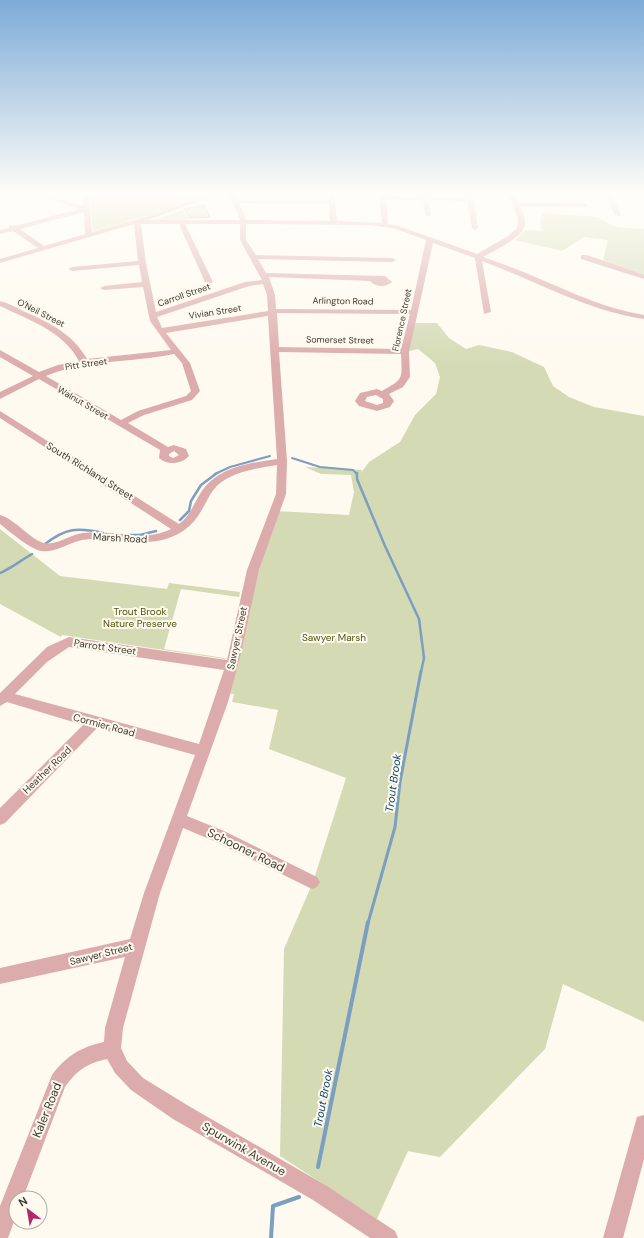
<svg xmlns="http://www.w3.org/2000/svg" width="644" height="1238" font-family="'DM Sans',sans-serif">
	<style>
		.green { fill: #d4dab4 }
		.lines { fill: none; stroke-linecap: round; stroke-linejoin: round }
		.stream-far3 { stroke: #7c9ec0; stroke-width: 2 }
		.stream-far2 { stroke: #7c9ec0; stroke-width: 2.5 }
		.stream-far1 { stroke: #7c9ec0; stroke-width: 3 }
		.stream { stroke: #7c9ec0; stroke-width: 4 }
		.building { fill: #dfcdb8; stroke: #ac9b87 }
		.minor { fill: #dcacac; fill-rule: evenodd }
		.labels { text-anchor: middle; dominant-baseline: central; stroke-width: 4; stroke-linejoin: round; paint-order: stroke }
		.far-street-label { font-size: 9px; fill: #3d392f; stroke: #fefaf0 }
		.street-label { font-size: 10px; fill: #3d392f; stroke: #fefaf0 }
		.park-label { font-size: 10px; fill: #4e5407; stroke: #fefaf0 }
		.water-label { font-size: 11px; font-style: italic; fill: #0e4370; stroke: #fefaf0 }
		.near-street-label { font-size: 12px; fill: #3d392f; stroke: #fefaf0 }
	</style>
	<rect width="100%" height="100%" fill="#fefaf0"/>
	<path class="green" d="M 89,192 L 215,192 L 151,215 L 93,231 Z
		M 182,210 L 190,220 L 154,220 Z
		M 543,213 L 598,217 L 613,226 L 626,228 L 644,229 L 644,275 L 619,267 L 603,260 L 608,240 L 584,237 L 562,251 L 515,240 L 525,230 L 542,231 L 540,220 Z
		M 413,323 L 437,323 L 449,338 L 466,349 L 479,345 L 512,352 L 544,367 L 553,386 L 569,397 L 594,407 L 644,416 L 644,1022 L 563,984 L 545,1049 L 440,1157 L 408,1151 L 377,1219 L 280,1156 L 284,949 L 313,882 L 346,778 L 269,749 L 278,710 L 232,702 L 234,694 L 224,693 L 276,511 L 349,515 L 354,492 L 351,475 L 321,474 L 305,467 L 362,470 L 361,473 L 369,462 L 400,442 L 415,415 L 436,394 L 440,377 L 435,363 L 418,349 L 405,352 Z
		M 0,529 L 60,576 L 167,589 L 169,583 L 240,592 L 239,597 L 181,589 L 164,649 L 225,658 L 225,659 L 62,635 L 61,637 L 0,604 Z"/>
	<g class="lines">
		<path class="stream-far3" d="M 292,458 L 320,467 L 353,470 L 357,474
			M 215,474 L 230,467 L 270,456"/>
		<path class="stream-far2" d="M 357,473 L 357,479 L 385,546 L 419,619 L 424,658 L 421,672
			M 180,520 L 189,511 L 191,501 L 201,485 L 217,473
			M 123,535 L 140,535 L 156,531
			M 45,544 C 66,528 77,527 103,533
			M 0,573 C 12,568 21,560 32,554"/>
		<path class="stream-far1" d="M 368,923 L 395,827 L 400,782 L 421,671"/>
		<path class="stream" d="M 318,1167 L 368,922
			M 271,1238 L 273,1206 L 299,1197"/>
	</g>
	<path class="building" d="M 204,205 L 210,217 L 190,218 L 184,209 Z"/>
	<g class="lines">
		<path class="minor" d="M 0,192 L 8,192 L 0,196 Z
			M 28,192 L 37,192 L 83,206 L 82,192 L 88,192 L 92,232 L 149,216 L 215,192 L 224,192 L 148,220 L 240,220 L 228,192 L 234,192 L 237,199 L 329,200 L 328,192 L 334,192 L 337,221 L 382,223 L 379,192 L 385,192 L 386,196 L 422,197 L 422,192 L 428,192 L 429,197 L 467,197 L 466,192 L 472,192 L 478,228 L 475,230 L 472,228 L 467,201 L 429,200 L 431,214 L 428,216 L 425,214 L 423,200 L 386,200 L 388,224 L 399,226 L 477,254 L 508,236 L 517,228 L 518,219 L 508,192 L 529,192 L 527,195 L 516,197 L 518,202 L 585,203 L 588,205 L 585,207 L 520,206 C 522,211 526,219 525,224 C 524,238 494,250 483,257 C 503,264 522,271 540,279 C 575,294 607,309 644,315 L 644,319 C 587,311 536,281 482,261 L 491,312 L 484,314 L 475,258 L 433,243 L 409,352 L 410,377 L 403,387 L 389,394 L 394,401 L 390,407 L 377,411 L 359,406 L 355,401 L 360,393 L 377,389 L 382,391 C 404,379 402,379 401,354 L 279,352 L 287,461 L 286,494 L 259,570 L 241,653 L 228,702 L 187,816 L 224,831 L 317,877 L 320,882 L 317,887 L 312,889 L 214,841 L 183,828 L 160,893 L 123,1028 L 121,1048 L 127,1061 L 143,1078 L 187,1105 L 327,1186 L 395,1231 L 398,1238 L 370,1238 L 313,1200 L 173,1119 L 131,1090 L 115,1073 L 107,1059 C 88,1063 77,1070 65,1087 L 23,1198 L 16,1198 L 16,1216 L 8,1238 L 0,1238 L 0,1206 L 52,1075 C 66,1056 81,1047 104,1042 L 105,1028 L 125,957 L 0,984 L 0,968 L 130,939 L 144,893 L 195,755 L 97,728 L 5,823 L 0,825 L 0,808 L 83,725 L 7,702 L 0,706 L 0,693 L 47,647 L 69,637 L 227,660 L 247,570 L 276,494 L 277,465 C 254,469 223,472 210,495 C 202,509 197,522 183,531 C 149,553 118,534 82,540 C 68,543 55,553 41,551 C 30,549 9,531 0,524 L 0,515 C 15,519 31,540 44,543 C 56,546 71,534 83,533 C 112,529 143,543 171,529 L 0,418 L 0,411 L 179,524 C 190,516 193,505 200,494 C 216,467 249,463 277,459 L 268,316 L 166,333 L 190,363 L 200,391 L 192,400 L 144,415 L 128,423 L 168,447 L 174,445 L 186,449 L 189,456 C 182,464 167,466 159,458 L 160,450 L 39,379 L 0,399 L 0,392 L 33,376 L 0,357 L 0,350 L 39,372 L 58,365 L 79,361 C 63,331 29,320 0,306 L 0,301 C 8,303 16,307 23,311 C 49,322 73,334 87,359 L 171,350 L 150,321 L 143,287 L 104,290 L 100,288 L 104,286 L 142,282 L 139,265 L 72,271 L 68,269 L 72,267 L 138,261 L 134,224 L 0,263 L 0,259 L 38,248 L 13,231 L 0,234 L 0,230 L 9,228 L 9,225 L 15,226 L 79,209 ZM 239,203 L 329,204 L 330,221 L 246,220 ZM 84,212 L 85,234 L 44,246 L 20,229 ZM 141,224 L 179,224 L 205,282 L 209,284 L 213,282 L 185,224 L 240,224 L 240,240 L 262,280 L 245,282 L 156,312 L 146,263 ZM 246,224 L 370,225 L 396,229 L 426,240 L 411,310 L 276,309 L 275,295 L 269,277 L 370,281 C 376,288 386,287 392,282 L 385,276 L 266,273 L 258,259 L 392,262 L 396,260 L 392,258 L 256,255 L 246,240 ZM 263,284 L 267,295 L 268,311 L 162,328 L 157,317 L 249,286 ZM 277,313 L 410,314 L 401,349 L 279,347 ZM 174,354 L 182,363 L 191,391 L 186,396 L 138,411 L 121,420 L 46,376 C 87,359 131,363 174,354 ZM 376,395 L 383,399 L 383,403 L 377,405 L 365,401 L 367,397 ZM 174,451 L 179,455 L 173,458 L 169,456 L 169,454 ZM 69,647 L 224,670 L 199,744 L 15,694 L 47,662 Z
			M 605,192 L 611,192 L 621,215 L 620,216 L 615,215 Z
			M 581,255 L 587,255 L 644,275 L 644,279 L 581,259 Z
			M 644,1115 L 644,1159 L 623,1238 L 603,1238 L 635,1124 L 637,1117 Z"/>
	</g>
	<linearGradient id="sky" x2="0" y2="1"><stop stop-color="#7dabd8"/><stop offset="0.53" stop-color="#fffdf8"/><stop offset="1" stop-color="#fffdf8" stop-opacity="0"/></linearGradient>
	<rect width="644" height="365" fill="url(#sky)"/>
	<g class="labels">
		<g class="far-street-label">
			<text transform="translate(184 295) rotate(-19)">Carroll Street</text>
			<text transform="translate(343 301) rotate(1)">Arlington Road</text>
			<text transform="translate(215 312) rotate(-9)">Vivian Street</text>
			<text transform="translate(41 313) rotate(27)">O'Neil Street</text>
			<text transform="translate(402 320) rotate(-78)">Florence Street</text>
			<text transform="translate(340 340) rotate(1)">Somerset Street</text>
			<text transform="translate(86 364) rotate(-8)">Pitt Street</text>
			<text transform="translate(83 403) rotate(30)">Walnut Street</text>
		</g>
		<g class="street-label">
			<text transform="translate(90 471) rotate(32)">South Richland Street</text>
			<text transform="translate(120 538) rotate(3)">Marsh Road</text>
			<text transform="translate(237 638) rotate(-78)">Sawyer Street</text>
			<text transform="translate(105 647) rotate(8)">Parrott Street</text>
			<text transform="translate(104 725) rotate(15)">Cormier Road</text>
			<text transform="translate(47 770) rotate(-44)">Heather Road</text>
			<text transform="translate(101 954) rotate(-14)">Sawyer Street</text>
		</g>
		<g class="park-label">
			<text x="140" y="611">Trout Brook<tspan x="140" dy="12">Nature Preserve</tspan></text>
			<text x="334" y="637">Sawyer Marsh</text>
		</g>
		<g class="water-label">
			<text transform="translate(393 783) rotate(-82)">Trout Brook</text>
			<text transform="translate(323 1098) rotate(-79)">Trout Brook</text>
		</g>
		<g class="near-street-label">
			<text transform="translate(246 850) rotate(26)">Schooner Road</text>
			<text transform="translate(47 1110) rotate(-68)">Kaler Road</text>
			<text transform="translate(244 1149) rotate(30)">Spurwink Avenue</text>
		</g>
	</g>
	<g transform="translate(28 1210) rotate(329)"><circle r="19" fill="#fefaf0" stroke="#b1ada3"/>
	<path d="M0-3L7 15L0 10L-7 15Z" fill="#af286d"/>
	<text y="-6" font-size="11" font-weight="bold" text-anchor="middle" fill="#3d392f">N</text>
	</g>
</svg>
